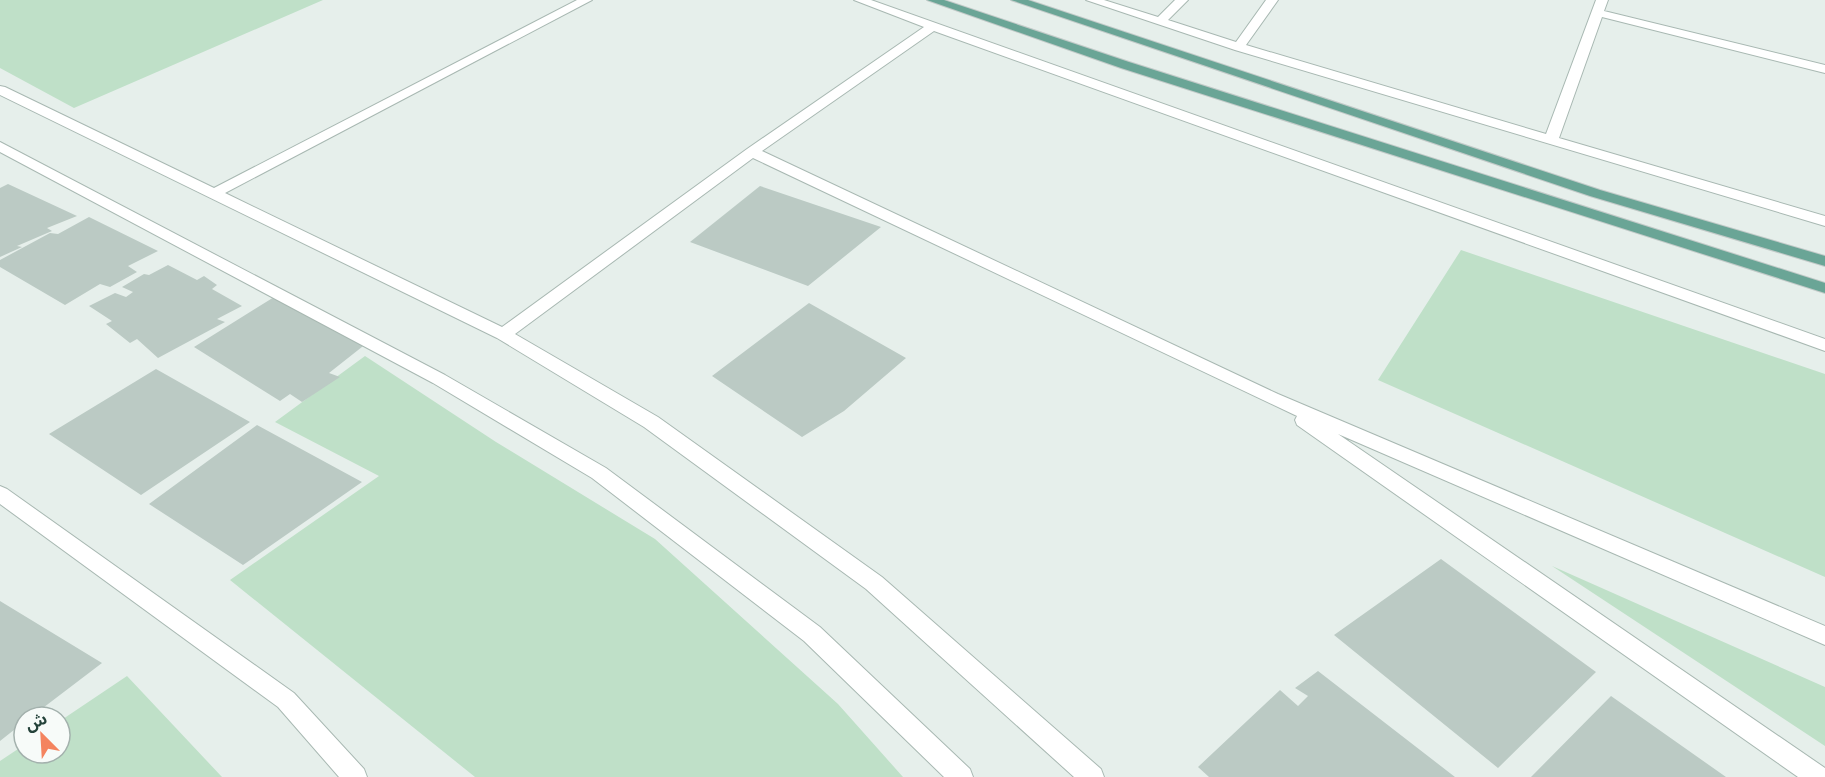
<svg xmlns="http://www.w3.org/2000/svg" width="1825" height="777" font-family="Roboto,'Noto Sans Arabic',sans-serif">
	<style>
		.green { fill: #bfe0c8 }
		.building { fill: #bbcac4 }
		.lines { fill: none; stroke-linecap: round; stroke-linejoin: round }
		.minor-casing { stroke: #a8b8b2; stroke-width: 2 }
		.major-casing { stroke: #c2cac8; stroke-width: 2 }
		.minor { fill: #fff; fill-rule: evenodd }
		.major { fill: #6aa596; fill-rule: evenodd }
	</style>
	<rect width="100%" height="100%" fill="#e6efeb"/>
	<path class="green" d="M 0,0 L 323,0 L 74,108 L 0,68 Z
		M 1461,250 L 1825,374 L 1825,577 L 1378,380 Z
		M 365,356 L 496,442 L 655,539 L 838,704 L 903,777 L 475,777 L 230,580 L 379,476 L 275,422 Z
		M 1552,566 L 1825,687 L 1825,747 L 1825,746 Z
		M 127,676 L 222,777 L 0,777 L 0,761 L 24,745 L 24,753 L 60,753 L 60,721 Z"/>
	<path class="building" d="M 8,184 L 77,216 L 47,228 L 52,231 L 17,246 L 22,247 L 0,257 L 0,188 Z
		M 760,186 L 881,227 L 808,286 L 690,242 Z
		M 89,217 L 158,251 L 128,266 L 137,272 L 110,287 L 100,284 L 65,305 L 0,267 L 0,260 L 50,233 L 58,234 Z
		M 168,265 L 197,280 L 204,276 L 217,285 L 212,289 L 242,306 L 217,319 L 225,322 L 158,358 L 137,339 L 130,343 L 106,324 L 112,321 L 89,306 L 115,293 L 126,297 L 133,292 L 122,287 L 144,274 L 149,275 Z
		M 279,294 L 367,343 L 329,373 L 340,377 L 302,402 L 290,394 L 280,401 L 194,347 Z
		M 809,303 L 906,358 L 844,411 L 802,437 L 712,376 Z
		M 156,369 L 250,422 L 141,495 L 49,434 Z
		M 257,425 L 362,482 L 243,565 L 149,504 Z
		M 1441,559 L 1596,672 L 1498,768 L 1334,635 Z
		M 0,601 L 102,663 L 31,717 L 24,717 L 24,722 L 0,741 Z
		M 1318,671 L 1455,777 L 1209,777 L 1198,767 L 1280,690 L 1298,706 L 1308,696 L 1295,688 Z
		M 1611,696 L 1726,777 L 1531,777 Z"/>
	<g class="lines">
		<defs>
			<path id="minor" d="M 577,0 L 592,0 L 225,193 L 502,327 L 747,149 L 924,27 L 854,0 L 871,0 L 1825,339 L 1825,351 L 934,31 L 762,151 L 1278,394 L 1825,626 L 1825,645 L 1338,434 L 1825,768 L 1825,777 L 1798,777 L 1297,425 L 1295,420 L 1297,416 L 753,158 L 515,334 L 658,417 L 882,577 L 1101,769 L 1104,777 L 1074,777 L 866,589 L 644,427 L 497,338 L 0,95 L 0,86 L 5,87 L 214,188 Z
				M 1086,0 L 1104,0 L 1158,17 L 1175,0 L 1188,0 L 1168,20 L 1236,42 L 1266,0 L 1278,0 L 1246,45 L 1546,134 L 1596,0 L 1608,0 L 1604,11 L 1825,65 L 1825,73 L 1602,17 L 1559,138 L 1825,216 L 1825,226 L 1235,50 Z
				M 0,142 L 445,375 L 606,468 L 820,627 L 970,769 L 973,777 L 944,777 L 804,641 L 592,478 L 433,383 L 0,152 Z
				M 0,486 L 7,489 L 294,693 L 364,769 L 367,777 L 339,777 L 278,707 L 0,504 Z"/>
			<path id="major" d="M 927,0 L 944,0 L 1129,62 L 1825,283 L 1825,293 L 1121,68 Z
				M 1011,0 L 1028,0 L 1600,190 L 1825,256 L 1825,266 L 1590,196 Z"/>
		</defs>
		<use href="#minor" class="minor-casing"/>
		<use href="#major" class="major-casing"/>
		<use href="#minor" class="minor"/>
		<use href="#major" class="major"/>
	</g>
	<g transform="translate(42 735) rotate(336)"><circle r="28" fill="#f7fbf9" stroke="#a3b1ad" stroke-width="1.5"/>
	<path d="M0-4.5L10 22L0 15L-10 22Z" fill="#f4845f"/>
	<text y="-9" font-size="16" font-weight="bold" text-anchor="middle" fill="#24423a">ش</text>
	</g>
</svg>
